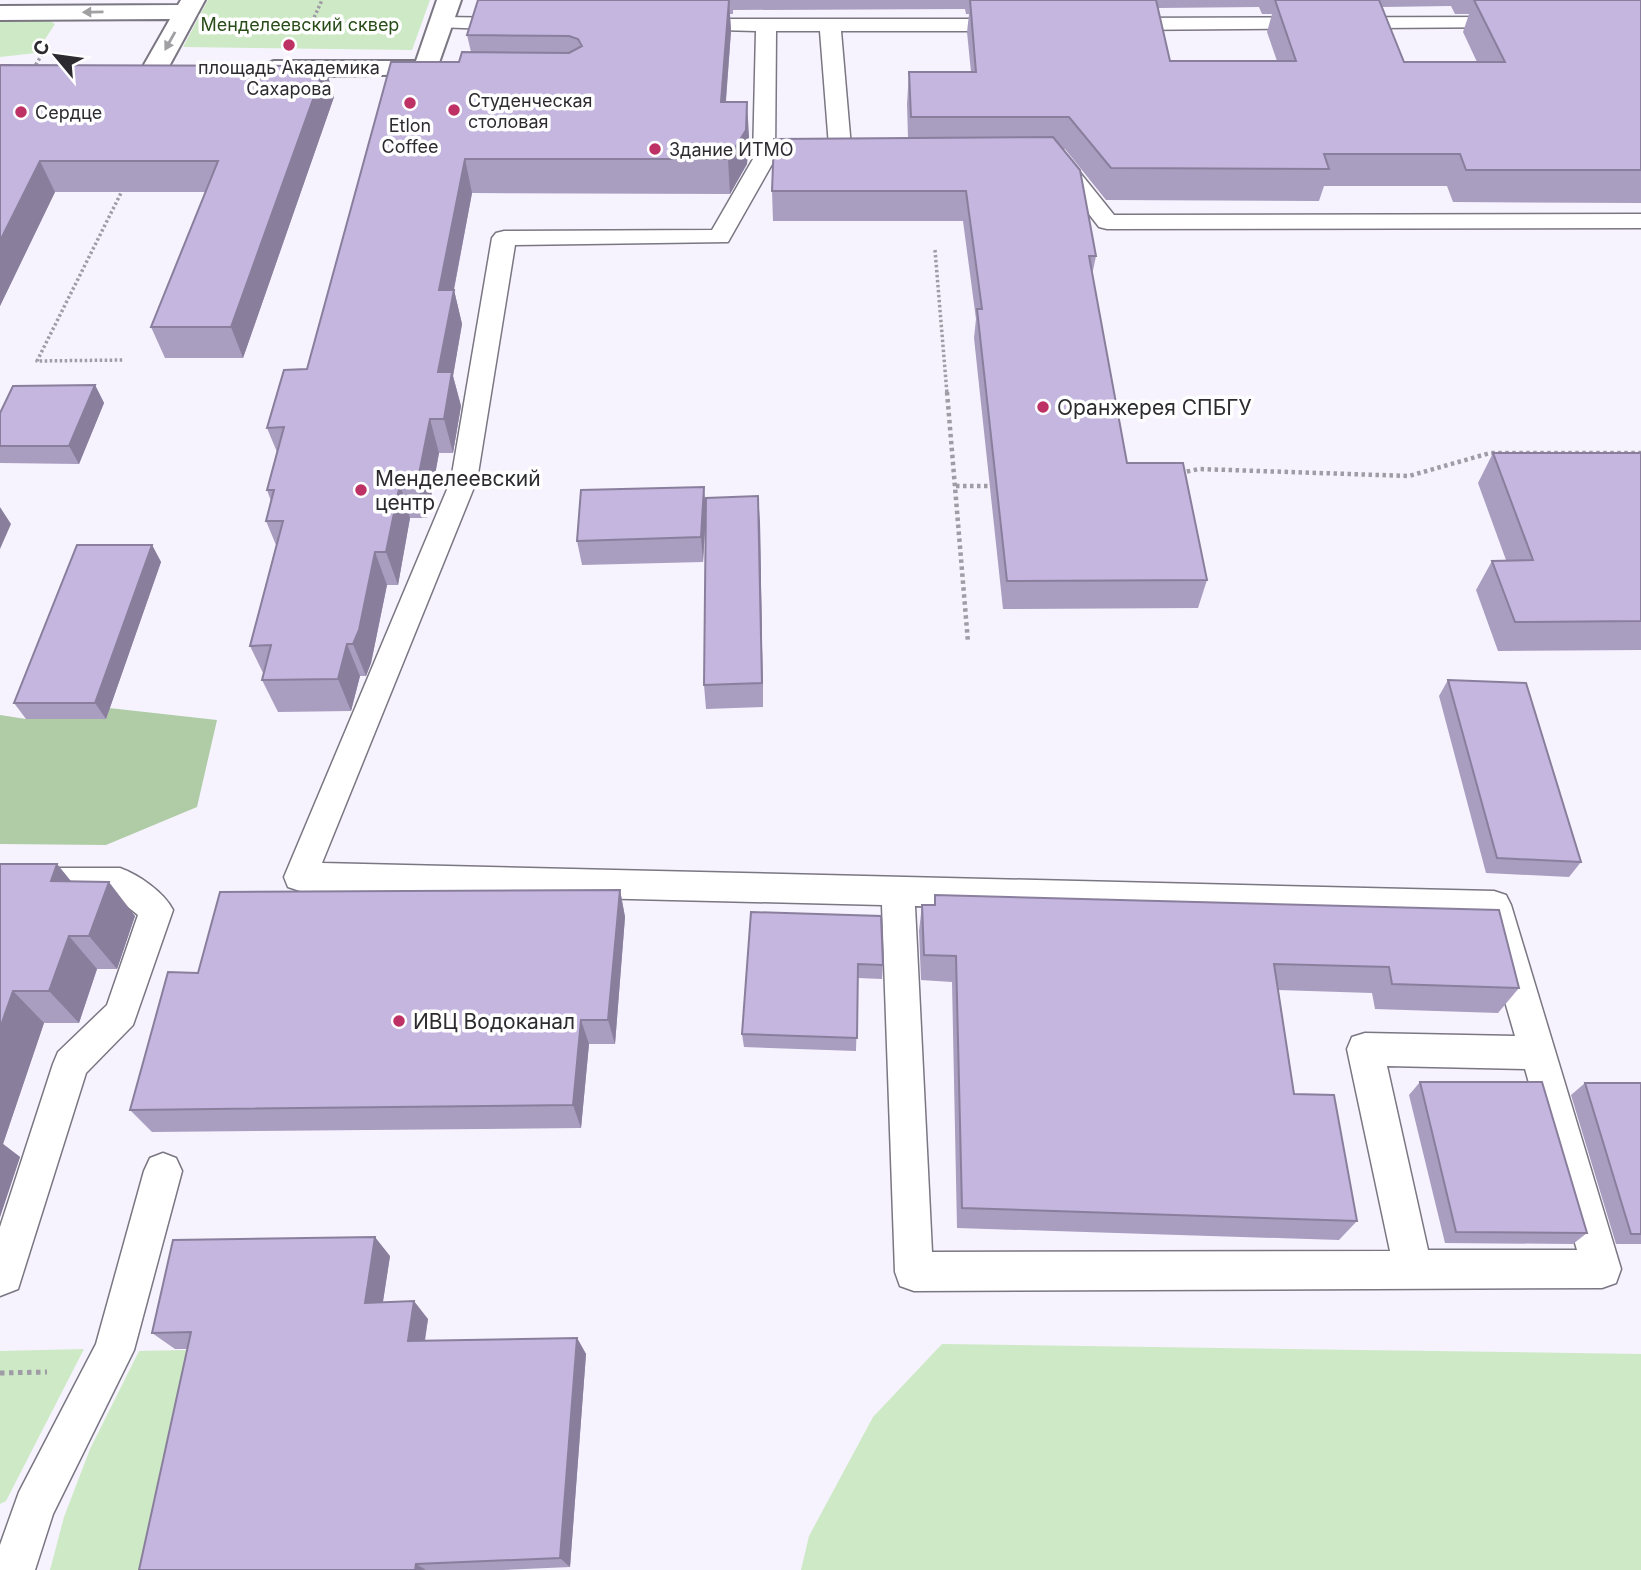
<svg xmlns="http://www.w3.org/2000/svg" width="1641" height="1570" font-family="Inter,sans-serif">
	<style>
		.green { fill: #cee9c5 }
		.forest { fill: #b0cca6 }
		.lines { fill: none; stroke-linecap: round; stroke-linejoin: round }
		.service-casing { stroke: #7a7682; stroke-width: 3 }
		.minor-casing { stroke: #7a7682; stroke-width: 4 }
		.path-far2 { stroke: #9f9ca5; stroke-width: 3.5; stroke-dasharray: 2.5 2.5; stroke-linecap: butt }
		.path-far1 { stroke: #9f9ca5; stroke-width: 4.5; stroke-dasharray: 3.5 3.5; stroke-linecap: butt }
		.path { stroke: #9f9ca5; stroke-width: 5; stroke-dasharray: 4.5 4.5; stroke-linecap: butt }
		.service { fill: #fff; fill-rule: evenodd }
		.minor { fill: #fff; fill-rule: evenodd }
		.wall { fill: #a99dc0; fill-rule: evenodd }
		.shaded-wall { fill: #897f9c }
		.building { fill: #c4b6df; stroke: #897f9c; stroke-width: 2 }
		.oneway { fill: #a0a0a2 }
		.poi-dot { fill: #be3165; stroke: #fff; stroke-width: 2.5 }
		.labels { text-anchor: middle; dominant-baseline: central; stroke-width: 7; stroke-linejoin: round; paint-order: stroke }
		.far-park-label { font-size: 18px; fill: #294d19; stroke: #fff }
		.far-poi-label { font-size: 18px; fill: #2d2b30; stroke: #fff; text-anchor: start }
		.poi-label { font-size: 21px; fill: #2d2b30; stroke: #fff; text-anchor: start }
	</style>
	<rect width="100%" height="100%" fill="#f6f3fe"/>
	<path class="green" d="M 208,0 L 430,0 L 412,50 L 183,47 Z
		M 0,20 L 49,20 L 55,24 L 36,53 L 0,57 Z
		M 942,1344 L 1641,1354 L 1641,1570 L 801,1570 L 809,1536 L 873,1417 Z
		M 84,1349 L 6,1501 L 0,1504 L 0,1351 Z
		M 227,1349 L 167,1570 L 50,1570 L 64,1517 L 90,1449 L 139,1351 Z"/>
	<path class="forest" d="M 109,708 L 217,720 L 197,807 L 106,845 L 0,844 L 0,715 L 26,719 L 106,719 Z"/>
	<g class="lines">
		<defs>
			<path id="service" d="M 443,17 L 515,18 L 522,20 L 525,24 L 522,28 L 515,30 L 436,27 L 433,23 L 436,19 Z
				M 1509,17 L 1516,19 L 1519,23 L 1516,27 L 1120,30 L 1113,28 L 1110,24 L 1113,20 L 1120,18 Z
				M 689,19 L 1012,19 L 1019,21 L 1022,25 L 1019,29 L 1012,31 L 841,31 L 852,159 L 849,164 L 833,164 L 830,159 L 820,31 L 776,31 L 775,159 L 728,242 L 515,245 L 477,480 L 322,863 L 1494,891 L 1506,895 L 1511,905 L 1621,1269 L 1616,1283 L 1602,1288 L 914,1291 L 900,1286 L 895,1272 L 882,905 L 300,891 L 288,887 L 284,877 L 451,480 L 492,238 L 496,233 L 504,231 L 712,230 L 753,159 L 756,31 L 682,29 L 679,25 L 682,21 ZM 915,906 L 1481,919 L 1515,1036 L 1365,1033 L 1352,1037 L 1347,1049 L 1390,1251 L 932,1252 ZM 1387,1066 L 1525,1069 L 1577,1250 L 1428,1250 Z
				M 1057,152 L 1065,154 L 1114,215 L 1641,214 L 1641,228 L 1107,229 L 1099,227 L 1046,159 L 1049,154 Z
				M 0,868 L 120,868 C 139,875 164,892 173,910 L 133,1025 L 86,1073 L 18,1289 L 0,1296 L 0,1227 L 53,1064 L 58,1052 L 107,1005 L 138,915 L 114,896 L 0,896 Z
				M 163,1153 L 176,1158 L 182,1171 L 134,1350 L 53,1514 L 35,1570 L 0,1570 L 0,1545 L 19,1492 L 96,1344 L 144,1171 L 150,1158 Z"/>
			<path id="minor" d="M 181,0 L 205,0 L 167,70 L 163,75 L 154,78 L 145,75 L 141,70 L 170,19 L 0,20 L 0,6 L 178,5 Z
				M 437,0 L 461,0 L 435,74 L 274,77 L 265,74 L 261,69 L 265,64 L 274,61 L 416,61 Z"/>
		</defs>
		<use href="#service" class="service-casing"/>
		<use href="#minor" class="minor-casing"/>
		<path class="path-far2" d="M 312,22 L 398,23
			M 308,31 L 322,0
			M 33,69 L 45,50
			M 123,189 L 37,361 L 124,360
			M 935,250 L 947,394"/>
		<path class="path-far1" d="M 947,392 L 968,642
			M 1180,473 L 1199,469 L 1409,476 L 1490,453 L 1641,453
			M 956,486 L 994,486"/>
		<path class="path" d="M 0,1373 L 47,1372"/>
		<use href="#service" class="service"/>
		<use href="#minor" class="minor"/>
	</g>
	<path class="wall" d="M 478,0 L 1641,0 L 1641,203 L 1453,202 L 1447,186 L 1324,186 L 1319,201 L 1106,200 L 1065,149 L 1063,149 L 1096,256 L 1092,275 L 1127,463 L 1207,580 L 1198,608 L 1003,609 L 974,338 L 976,319 L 963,221 L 773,221 L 772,191 L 908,138 L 907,104 L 909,72 L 971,72 L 967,32 L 969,14 L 966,14 L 965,9 L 733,10 L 733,14 L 730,14 L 731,31 L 726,102 L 749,136 L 747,164 L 730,194 L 472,193 L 454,290 L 462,324 L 453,376 L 461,406 L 453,453 L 439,453 L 427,518 L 410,518 L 398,585 L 387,585 L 371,663 L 366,676 L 360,676 L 351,711 L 278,712 L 262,680 L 264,675 L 250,646 L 276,545 L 266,521 L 271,501 L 267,490 L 277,452 L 267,428 L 307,369 L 459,62 L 471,52 L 467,35 ZM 1451,6 L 1455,14 L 1469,14 L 1463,32 L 1477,62 L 1404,62 L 1382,7 ZM 1259,7 L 1262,14 L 1272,14 L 1267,32 L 1277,61 L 1170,61 L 1158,8 Z
		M 0,65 L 325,66 L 334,97 L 243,358 L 165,358 L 151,327 L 206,192 L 55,192 L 0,306 Z
		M 95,385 L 104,403 L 79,464 L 0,463 L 0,413 Z
		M 1493,453 L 1641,453 L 1641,650 L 1498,651 L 1476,590 L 1492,561 L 1506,560 L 1478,483 Z
		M 706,512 L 703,562 L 582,565 L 577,541 Z
		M 760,522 L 763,707 L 706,709 L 704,685 Z
		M 152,545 L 161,562 L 106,719 L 26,719 L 14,703 Z
		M 1448,680 L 1581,862 L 1569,877 L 1486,873 L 1439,696 Z
		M 0,864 L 57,864 L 71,881 L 135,916 L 117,969 L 97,969 L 79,1023 L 44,1023 L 3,1144 L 20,1157 L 0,1217 Z
		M 620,890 L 625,917 L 615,1044 L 589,1044 L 581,1128 L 152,1132 L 130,1110 L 198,973 Z
		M 935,895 L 1519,988 L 1498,1013 L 1375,1009 L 1372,993 L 1278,990 L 1294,1094 L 1357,1221 L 1339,1240 L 957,1228 L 952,982 L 921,980 L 919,931 L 922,905 L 934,905 Z
		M 751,912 L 883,965 L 882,979 L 858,978 L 856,1051 L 744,1047 L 742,1034 Z
		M 1420,1082 L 1587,1233 L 1573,1244 L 1445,1243 L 1409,1095 Z
		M 1585,1083 L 1641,1083 L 1641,1244 L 1616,1244 L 1571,1095 Z
		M 390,1256 L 383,1302 L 428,1319 L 425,1341 L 577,1338 L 586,1354 L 570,1567 L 503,1570 L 139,1570 L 188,1349 L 175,1349 L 152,1333 Z"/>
	<path class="shaded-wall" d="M 729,0 L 731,31 L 723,136 L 721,102 Z
		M 325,66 L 334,97 L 243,358 L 231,327 Z
		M 747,102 L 749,136 L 747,164 L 730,194 L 728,159 Z
		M 465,159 L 472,193 L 447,325 L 439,290 Z
		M 40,161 L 55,192 L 0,306 L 0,241 Z
		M 454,290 L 462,324 L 453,376 L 461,406 L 453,453 L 444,419 L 438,372 Z
		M 95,385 L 104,403 L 79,464 L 69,446 Z
		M 430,419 L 439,453 L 427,518 L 417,484 Z
		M 400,484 L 410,518 L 398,585 L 386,552 Z
		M 704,487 L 706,512 L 703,562 L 701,537 Z
		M 758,496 L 760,522 L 763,707 L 762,683 Z
		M 0,507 L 11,524 L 0,549 Z
		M 152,545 L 161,562 L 106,719 L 95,703 Z
		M 375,552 L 387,585 L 371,663 L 366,676 L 353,644 Z
		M 347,644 L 360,676 L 351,711 L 338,679 Z
		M 57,864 L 85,899 L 51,881 Z
		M 109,882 L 135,916 L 117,969 L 89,936 Z
		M 620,890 L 625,917 L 615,1044 L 608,1020 Z
		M 69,936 L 97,969 L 79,1023 L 49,991 Z
		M 13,991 L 44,1023 L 3,1144 L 20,1157 L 0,1217 L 0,1028 Z
		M 581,1020 L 589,1044 L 581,1128 L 573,1105 Z
		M 375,1237 L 390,1256 L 380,1320 L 365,1303 Z
		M 414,1301 L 428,1319 L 422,1357 L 408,1341 Z
		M 577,1338 L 586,1354 L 570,1567 L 560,1558 Z
		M 416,1564 L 426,1570 L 415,1570 Z"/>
	<path class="building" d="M 478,0 L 729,0 L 721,102 L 747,102 L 746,130 L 728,159 L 465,159 L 439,290 L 454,290 L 438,372 L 452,372 L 444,419 L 430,419 L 417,484 L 400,484 L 386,552 L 375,552 L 359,630 L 353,644 L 347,644 L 338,679 L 262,680 L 271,645 L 250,646 L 283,521 L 266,521 L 274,490 L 267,490 L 284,427 L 267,428 L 284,370 L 307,369 L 391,62 L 459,62 L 462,52 L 569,53 L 582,46 L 578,39 L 569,36 L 467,35 Z
		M 970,0 L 1156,0 L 1170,61 L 1296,61 L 1275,0 L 1379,0 L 1404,62 L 1505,62 L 1474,0 L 1641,0 L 1641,170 L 1466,170 L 1460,154 L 1324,154 L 1329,169 L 1111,168 L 1069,117 L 911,117 L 909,72 L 976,72 Z
		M 0,65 L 325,66 L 231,327 L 151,327 L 218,161 L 40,161 L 0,241 Z
		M 1053,137 L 1080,170 L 1096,256 L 1089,256 L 1127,463 L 1183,463 L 1207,580 L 1007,581 L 977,309 L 982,309 L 966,191 L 772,191 L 774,139 Z
		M 95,385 L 69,446 L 0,446 L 0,413 L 13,386 Z
		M 1493,453 L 1641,453 L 1641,621 L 1515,622 L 1492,561 L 1533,560 Z
		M 704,487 L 701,537 L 577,541 L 581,490 Z
		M 758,496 L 762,683 L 704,685 L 706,498 Z
		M 77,545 L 152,545 L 95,703 L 14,703 Z
		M 1448,680 L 1526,683 L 1581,862 L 1497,858 Z
		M 0,864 L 57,864 L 51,881 L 109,882 L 89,936 L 69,936 L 49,991 L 13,991 L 0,1028 Z
		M 620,890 L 608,1020 L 581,1020 L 573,1105 L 130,1110 L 168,972 L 198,973 L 220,892 Z
		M 935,895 L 1499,910 L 1519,988 L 1392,984 L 1389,967 L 1274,964 L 1294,1094 L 1334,1095 L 1357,1221 L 962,1208 L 956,956 L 924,955 L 922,905 L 935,905 Z
		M 751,912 L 881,916 L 883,965 L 858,964 L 857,1038 L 742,1034 Z
		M 1420,1082 L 1542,1082 L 1587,1233 L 1456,1232 Z
		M 1585,1083 L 1641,1083 L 1641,1234 L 1631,1234 Z
		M 375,1237 L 365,1303 L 414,1301 L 408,1341 L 577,1338 L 560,1558 L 416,1564 L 415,1570 L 139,1570 L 191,1332 L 152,1333 L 173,1240 Z"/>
	<defs><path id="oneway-solid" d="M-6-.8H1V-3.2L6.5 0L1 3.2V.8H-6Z" transform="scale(1.75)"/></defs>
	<g class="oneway">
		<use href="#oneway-solid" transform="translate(93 12) rotate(179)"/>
		<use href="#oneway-solid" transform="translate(170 41) rotate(119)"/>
	</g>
	<g class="poi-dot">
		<circle cx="289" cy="45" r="7"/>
		<circle cx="410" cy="103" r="7"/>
		<circle cx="454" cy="110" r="7"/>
		<circle cx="21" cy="112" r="7"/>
		<circle cx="655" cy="149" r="7"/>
		<circle cx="1043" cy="407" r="7"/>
		<circle cx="361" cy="490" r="7"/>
		<circle cx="399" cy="1021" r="7"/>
	</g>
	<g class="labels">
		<g class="far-park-label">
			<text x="300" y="24">Менделеевский сквер</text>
		</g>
		<g class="far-poi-label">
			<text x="289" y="67" text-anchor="middle">площадь Академика<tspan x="289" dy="21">Сахарова</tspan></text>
			<text x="468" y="100">Студенческая<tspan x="468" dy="21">столовая</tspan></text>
			<text x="35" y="112">Сердце</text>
			<text x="410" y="125" text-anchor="middle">Etlon<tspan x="410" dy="21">Coffee</tspan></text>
			<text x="669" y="149">Здание ИТМО</text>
		</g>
		<g class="poi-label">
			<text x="1057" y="407">Оранжерея СПБГУ</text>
			<text x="375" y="478">Менделеевский<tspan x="375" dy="24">центр</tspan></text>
			<text x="413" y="1021">ИВЦ Водоканал</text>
		</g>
	</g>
	<g transform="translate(56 56) rotate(299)" stroke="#ffffff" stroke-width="5" paint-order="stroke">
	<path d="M0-5L12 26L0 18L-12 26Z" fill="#2d2b30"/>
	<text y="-10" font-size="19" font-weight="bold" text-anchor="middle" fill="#2d2b30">С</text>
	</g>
</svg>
